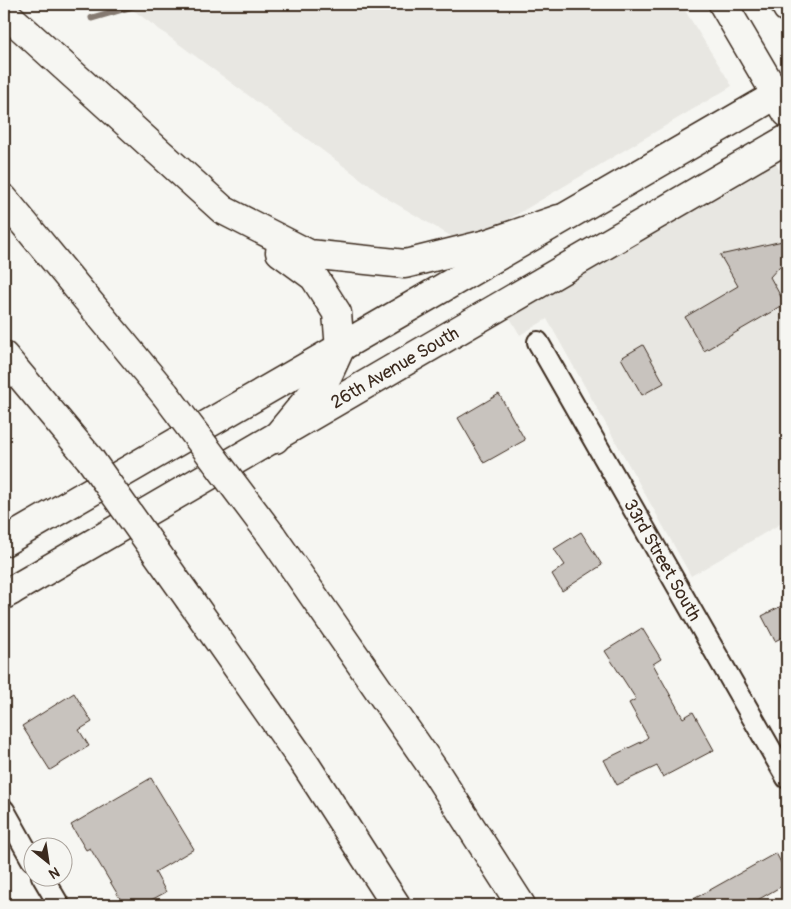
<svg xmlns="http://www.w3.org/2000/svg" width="791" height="909" font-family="Pangolin,sans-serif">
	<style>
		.built { fill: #e8e7e2 }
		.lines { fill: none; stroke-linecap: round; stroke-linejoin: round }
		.stream { stroke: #857a71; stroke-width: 7 }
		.building { fill: #c8c3be; stroke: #3b2a1e }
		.street-casing { stroke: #3b2a1e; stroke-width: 24 }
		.secondary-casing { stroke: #3b2a1e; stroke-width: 31 }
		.highway-casing { stroke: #3b2a1e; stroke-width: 31 }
		.street { stroke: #f6f6f2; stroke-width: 20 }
		.secondary { stroke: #f6f6f2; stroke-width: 28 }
		.highway { stroke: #f6f6f2; stroke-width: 28 }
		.highway-bridge-casing { stroke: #3b2a1e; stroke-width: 31; stroke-linecap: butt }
		.highway-bridge { stroke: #f6f6f2; stroke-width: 28 }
		.labels { text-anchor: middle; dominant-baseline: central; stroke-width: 5; stroke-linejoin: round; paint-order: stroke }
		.street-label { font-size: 18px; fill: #3b2a1e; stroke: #f6f6f2 }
	</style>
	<rect width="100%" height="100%" fill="#f6f6f2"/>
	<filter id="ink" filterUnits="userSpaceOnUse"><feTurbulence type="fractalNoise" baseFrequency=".02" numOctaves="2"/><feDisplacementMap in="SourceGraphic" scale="10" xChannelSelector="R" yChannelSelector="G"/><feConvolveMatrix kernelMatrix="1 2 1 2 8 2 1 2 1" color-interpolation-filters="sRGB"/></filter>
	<g filter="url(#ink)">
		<path class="built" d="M 125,4 L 681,4 L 732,86 L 499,225 L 454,238 L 388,199 Z
			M 775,162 L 787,184 L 787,520 L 691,576 L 547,319 L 520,335 L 510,318 Z"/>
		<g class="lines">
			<path class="stream" d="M 92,18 L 140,4"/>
		</g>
		<path class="building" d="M 787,240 L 787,258 L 770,277 L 785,304 L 704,351 L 685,317 L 738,286 L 720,255 Z
			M 643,345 L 664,383 L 642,395 L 621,358 Z
			M 499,394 L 525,440 L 484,463 L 458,418 Z
			M 581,532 L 602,565 L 562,591 L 552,574 L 565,565 L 554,549 Z
			M 787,603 L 787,635 L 775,641 L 762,616 Z
			M 642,628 L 661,659 L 653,664 L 683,718 L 693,712 L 714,750 L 663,777 L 657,766 L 617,785 L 604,760 L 643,741 L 648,737 L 629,703 L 636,699 L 605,651 Z
			M 74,693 L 92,722 L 79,730 L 89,746 L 50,770 L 22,726 Z
			M 151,778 L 194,849 L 155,872 L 166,892 L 142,905 L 124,905 L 90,848 L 86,850 L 71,825 Z
			M 776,853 L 787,874 L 787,883 L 749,905 L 683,905 Z"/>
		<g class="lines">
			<defs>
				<g id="street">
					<path id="s1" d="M 538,342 L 787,778"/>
					<path d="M 4,810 L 32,860"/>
					<path d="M 42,876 L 59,905"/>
				</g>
				<g id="secondary">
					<path d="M 4,542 C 262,394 518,243 776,95 L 787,93"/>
					<path id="s2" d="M 4,595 L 787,139"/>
				</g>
				<path id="highway" d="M 723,4 L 787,113
					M 785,4 L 787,8
					M 4,12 L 223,210 L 309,254 L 405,264 L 486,244 L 559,219
					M 4,199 L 165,394
					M 4,356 L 90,459
					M 275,439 L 328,375 L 340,349 L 337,313 L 314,277 L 280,252
					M 272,536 L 437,774 L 521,905
					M 4,591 L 11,591
					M 190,600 L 307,767 L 396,905"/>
			</defs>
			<use href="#street" class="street-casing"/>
			<use href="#secondary" class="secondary-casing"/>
			<use href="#highway" class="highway-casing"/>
			<use href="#street" class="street"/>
			<use href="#secondary" class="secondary"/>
			<use href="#highway" class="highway"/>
			<defs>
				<path id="highway-bridge" d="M 165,394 L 272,536
					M 90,459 L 190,600"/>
			</defs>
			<use href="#highway-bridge" class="highway-bridge-casing"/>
			<use href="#highway-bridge" class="highway-bridge"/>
		</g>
	</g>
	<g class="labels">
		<g class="street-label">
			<text stroke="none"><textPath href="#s2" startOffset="452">26th Avenue South</textPath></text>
			<text stroke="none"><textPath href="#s1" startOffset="251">33rd Street South</textPath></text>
		</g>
	</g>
	<rect width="791" height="909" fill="none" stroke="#f6f6f2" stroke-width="20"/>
	<rect x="10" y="10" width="771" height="889" fill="none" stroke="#3b2a1e" stroke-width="2" filter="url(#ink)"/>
	<g transform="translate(48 862) rotate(150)"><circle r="24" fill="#f6f6f2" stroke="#aba49d"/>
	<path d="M0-4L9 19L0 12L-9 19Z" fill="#3b2a1e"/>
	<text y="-8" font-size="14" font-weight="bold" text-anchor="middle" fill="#3b2a1e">N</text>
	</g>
</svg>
